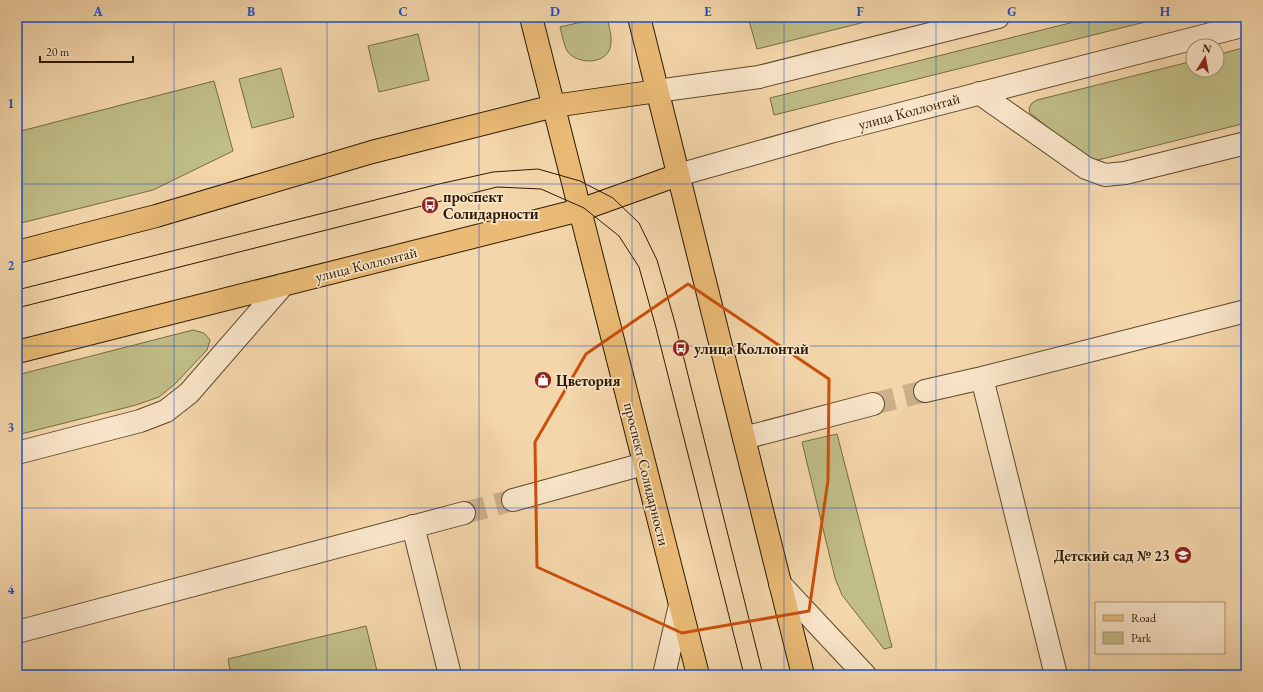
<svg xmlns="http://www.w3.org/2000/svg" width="1263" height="692" font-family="'EB Garamond',serif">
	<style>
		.green { fill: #c0bd86; stroke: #766b43 }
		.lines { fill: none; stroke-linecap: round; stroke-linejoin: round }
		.minor-tunnel { stroke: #ccb089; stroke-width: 22; stroke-dasharray: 22 11; stroke-linecap: butt }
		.minor-casing { stroke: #5e482b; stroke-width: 24 }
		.major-casing { stroke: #2c1900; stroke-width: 24 }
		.minor { stroke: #f8e4c8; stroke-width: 22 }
		.major { stroke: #eabb76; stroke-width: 22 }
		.tram { stroke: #2c1900; stroke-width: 1 }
		.marked { fill: none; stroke: #cc4f0a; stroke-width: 3; stroke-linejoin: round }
		.grid { fill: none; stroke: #1d4ed8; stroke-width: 1; stroke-opacity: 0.55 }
		.labels { text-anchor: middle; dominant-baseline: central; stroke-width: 3.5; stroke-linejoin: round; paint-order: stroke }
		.street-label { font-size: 15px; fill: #2c1900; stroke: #f8e4c8 }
		.poi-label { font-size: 15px; font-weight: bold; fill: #2c1900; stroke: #f8e4c8; text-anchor: start }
		.neatline { fill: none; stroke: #1d4ed8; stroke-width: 1.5 }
		.grid-label { font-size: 13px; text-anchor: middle; font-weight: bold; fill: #1d4ed8 }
	</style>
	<rect width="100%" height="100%" fill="#f4d6ab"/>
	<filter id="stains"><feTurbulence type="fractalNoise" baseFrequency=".005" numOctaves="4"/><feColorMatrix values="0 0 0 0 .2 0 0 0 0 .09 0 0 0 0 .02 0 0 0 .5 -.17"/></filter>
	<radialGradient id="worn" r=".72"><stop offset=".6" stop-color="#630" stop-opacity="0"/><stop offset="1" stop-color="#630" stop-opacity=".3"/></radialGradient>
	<path class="green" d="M 603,17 L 607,17 C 609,27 613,38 610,48 C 605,65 577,64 568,52 C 564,47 562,34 560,27 Z
		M 748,17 L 885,17 L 757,49 Z
		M 1094,17 L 1165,17 L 774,115 L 770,98 Z
		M 418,34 L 429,80 L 379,92 L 368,46 Z
		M 1246,47 L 1246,123 L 1098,160 L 1090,159 L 1083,156 L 1030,113 L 1029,108 L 1032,103 L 1037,100 L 1193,61 L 1193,70 L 1217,70 L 1217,55 Z
		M 281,68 L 294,117 L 252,128 L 239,79 Z
		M 214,81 L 233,151 L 153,190 L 17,224 L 17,132 Z
		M 193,330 L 204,333 L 210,340 L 207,350 L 175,384 L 159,397 L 136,405 L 17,435 L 17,375 Z
		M 837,434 L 892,647 L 884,649 L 842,595 L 835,578 L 802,442 Z
		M 366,626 L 378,675 L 231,675 L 228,659 Z"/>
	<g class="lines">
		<path class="minor-tunnel" d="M 873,404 L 925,391
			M 464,513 L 513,500"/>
		<defs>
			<path id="minor" d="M 657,91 L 759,77 L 998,17
				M 979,93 L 1086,168 L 1105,175 L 1125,173 L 1246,143
				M 678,175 L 834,131 L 1246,25
				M 982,378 L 1056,675
				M 925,391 L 982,378 L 1246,311
				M 744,438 L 873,404
				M 17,453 L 140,421 L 166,411 L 189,393 L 283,285
				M 513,500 L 644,464
				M 413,526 L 450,675
				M 780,584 L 865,675
				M 17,632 L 464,513
				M 664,675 L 680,605"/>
			<path id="major" d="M 531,17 L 698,675
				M 639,17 L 803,675
				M 17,252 L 156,216 L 372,152 L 554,106 L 657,91
				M 17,352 L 580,210 L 678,175"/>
		</defs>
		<use href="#minor" class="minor-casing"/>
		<use href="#major" class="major-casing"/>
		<use href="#minor" class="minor"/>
		<use href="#major" class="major"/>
		<path class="tram" d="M 17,290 L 439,184 L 493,172 L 538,169 L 580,181 L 613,198 L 639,223 L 657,260 L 675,323 L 763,675
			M 17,308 L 497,187 L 541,189 L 584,208 L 619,236 L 639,267 L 656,328 L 744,675"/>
	</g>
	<path class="marked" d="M 688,284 L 829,379 L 828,480 L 809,611 L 682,633 L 537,567 L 535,442 L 586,354 Z"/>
	<path class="grid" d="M 174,17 L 174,675M 327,17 L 327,675M 479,17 L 479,675M 632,17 L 632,675M 784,17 L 784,675M 936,17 L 936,675M 1089,17 L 1089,675M 17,184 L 1246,184M 17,346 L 1246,346M 17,508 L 1246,508"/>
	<defs>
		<symbol id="bus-disc" viewBox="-11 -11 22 22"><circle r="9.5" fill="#8f2418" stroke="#f8e4c8"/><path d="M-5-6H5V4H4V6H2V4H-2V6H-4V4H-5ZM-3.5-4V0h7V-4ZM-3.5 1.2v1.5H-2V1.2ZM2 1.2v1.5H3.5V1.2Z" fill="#fff"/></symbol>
		<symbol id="shop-disc" viewBox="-11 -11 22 22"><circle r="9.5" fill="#8f2418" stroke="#f8e4c8"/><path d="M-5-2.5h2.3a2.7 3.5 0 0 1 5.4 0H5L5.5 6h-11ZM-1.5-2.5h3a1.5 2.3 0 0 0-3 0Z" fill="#fff"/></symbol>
		<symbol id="school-disc" viewBox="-11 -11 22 22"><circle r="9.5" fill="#8f2418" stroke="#f8e4c8"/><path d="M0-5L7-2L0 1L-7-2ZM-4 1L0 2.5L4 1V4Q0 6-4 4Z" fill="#fff"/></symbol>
	</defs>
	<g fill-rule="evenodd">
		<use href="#bus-disc" x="420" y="195" width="20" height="20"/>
		<use href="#bus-disc" x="671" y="338" width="20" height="20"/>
		<use href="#shop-disc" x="533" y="370" width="20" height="20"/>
		<use href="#school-disc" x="1173" y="545" width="20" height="20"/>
	</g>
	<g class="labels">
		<g class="street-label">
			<text transform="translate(909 111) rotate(-15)">улица Коллонтай</text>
			<text transform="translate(366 264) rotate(-14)">улица Коллонтай</text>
			<text transform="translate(647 474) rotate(76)">проспект Солидарности</text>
		</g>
		<g class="poi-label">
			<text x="443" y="196">проспект<tspan x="443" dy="17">Солидарности</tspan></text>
			<text x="694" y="348">улица Коллонтай</text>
			<text x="556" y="380">Цветория</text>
			<text x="1170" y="555" text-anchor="end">Детский сад № 23</text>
		</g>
	</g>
	<rect width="1263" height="692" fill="none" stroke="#f4d6ab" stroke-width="44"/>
	<rect x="1095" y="602" width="130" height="52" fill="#f8e4c8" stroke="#a69378"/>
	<rect x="1103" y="615" width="20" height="6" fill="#eabb76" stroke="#a69378"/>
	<text x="1131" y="622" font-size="12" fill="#2c1900">Road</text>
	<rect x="1103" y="632" width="20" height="12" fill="#c0bd86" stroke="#a69378"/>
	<text x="1131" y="642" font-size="12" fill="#2c1900">Park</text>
	<g transform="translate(1205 58) rotate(11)"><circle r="19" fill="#f8e4c8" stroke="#a69378"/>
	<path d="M0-3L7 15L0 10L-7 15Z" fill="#8f2418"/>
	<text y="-6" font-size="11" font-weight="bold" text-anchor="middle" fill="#2c1900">N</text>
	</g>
	<path d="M40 56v6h93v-6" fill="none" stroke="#2c1900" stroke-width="2"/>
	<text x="46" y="56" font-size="12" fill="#2c1900" stroke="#f8e4c8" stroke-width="3" paint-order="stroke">20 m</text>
	<rect x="22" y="22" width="1219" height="648" class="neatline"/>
	<g class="grid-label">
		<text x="98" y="16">A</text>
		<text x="251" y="16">B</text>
		<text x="403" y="16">C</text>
		<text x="555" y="16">D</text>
		<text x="708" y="16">E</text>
		<text x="860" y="16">F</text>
		<text x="1012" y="16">G</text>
		<text x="1165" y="16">H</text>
		<text x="11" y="108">1</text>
		<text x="11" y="270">2</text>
		<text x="11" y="432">3</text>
		<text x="11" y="594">4</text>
	</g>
	<rect width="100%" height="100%" filter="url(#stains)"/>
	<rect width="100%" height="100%" fill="url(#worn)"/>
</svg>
